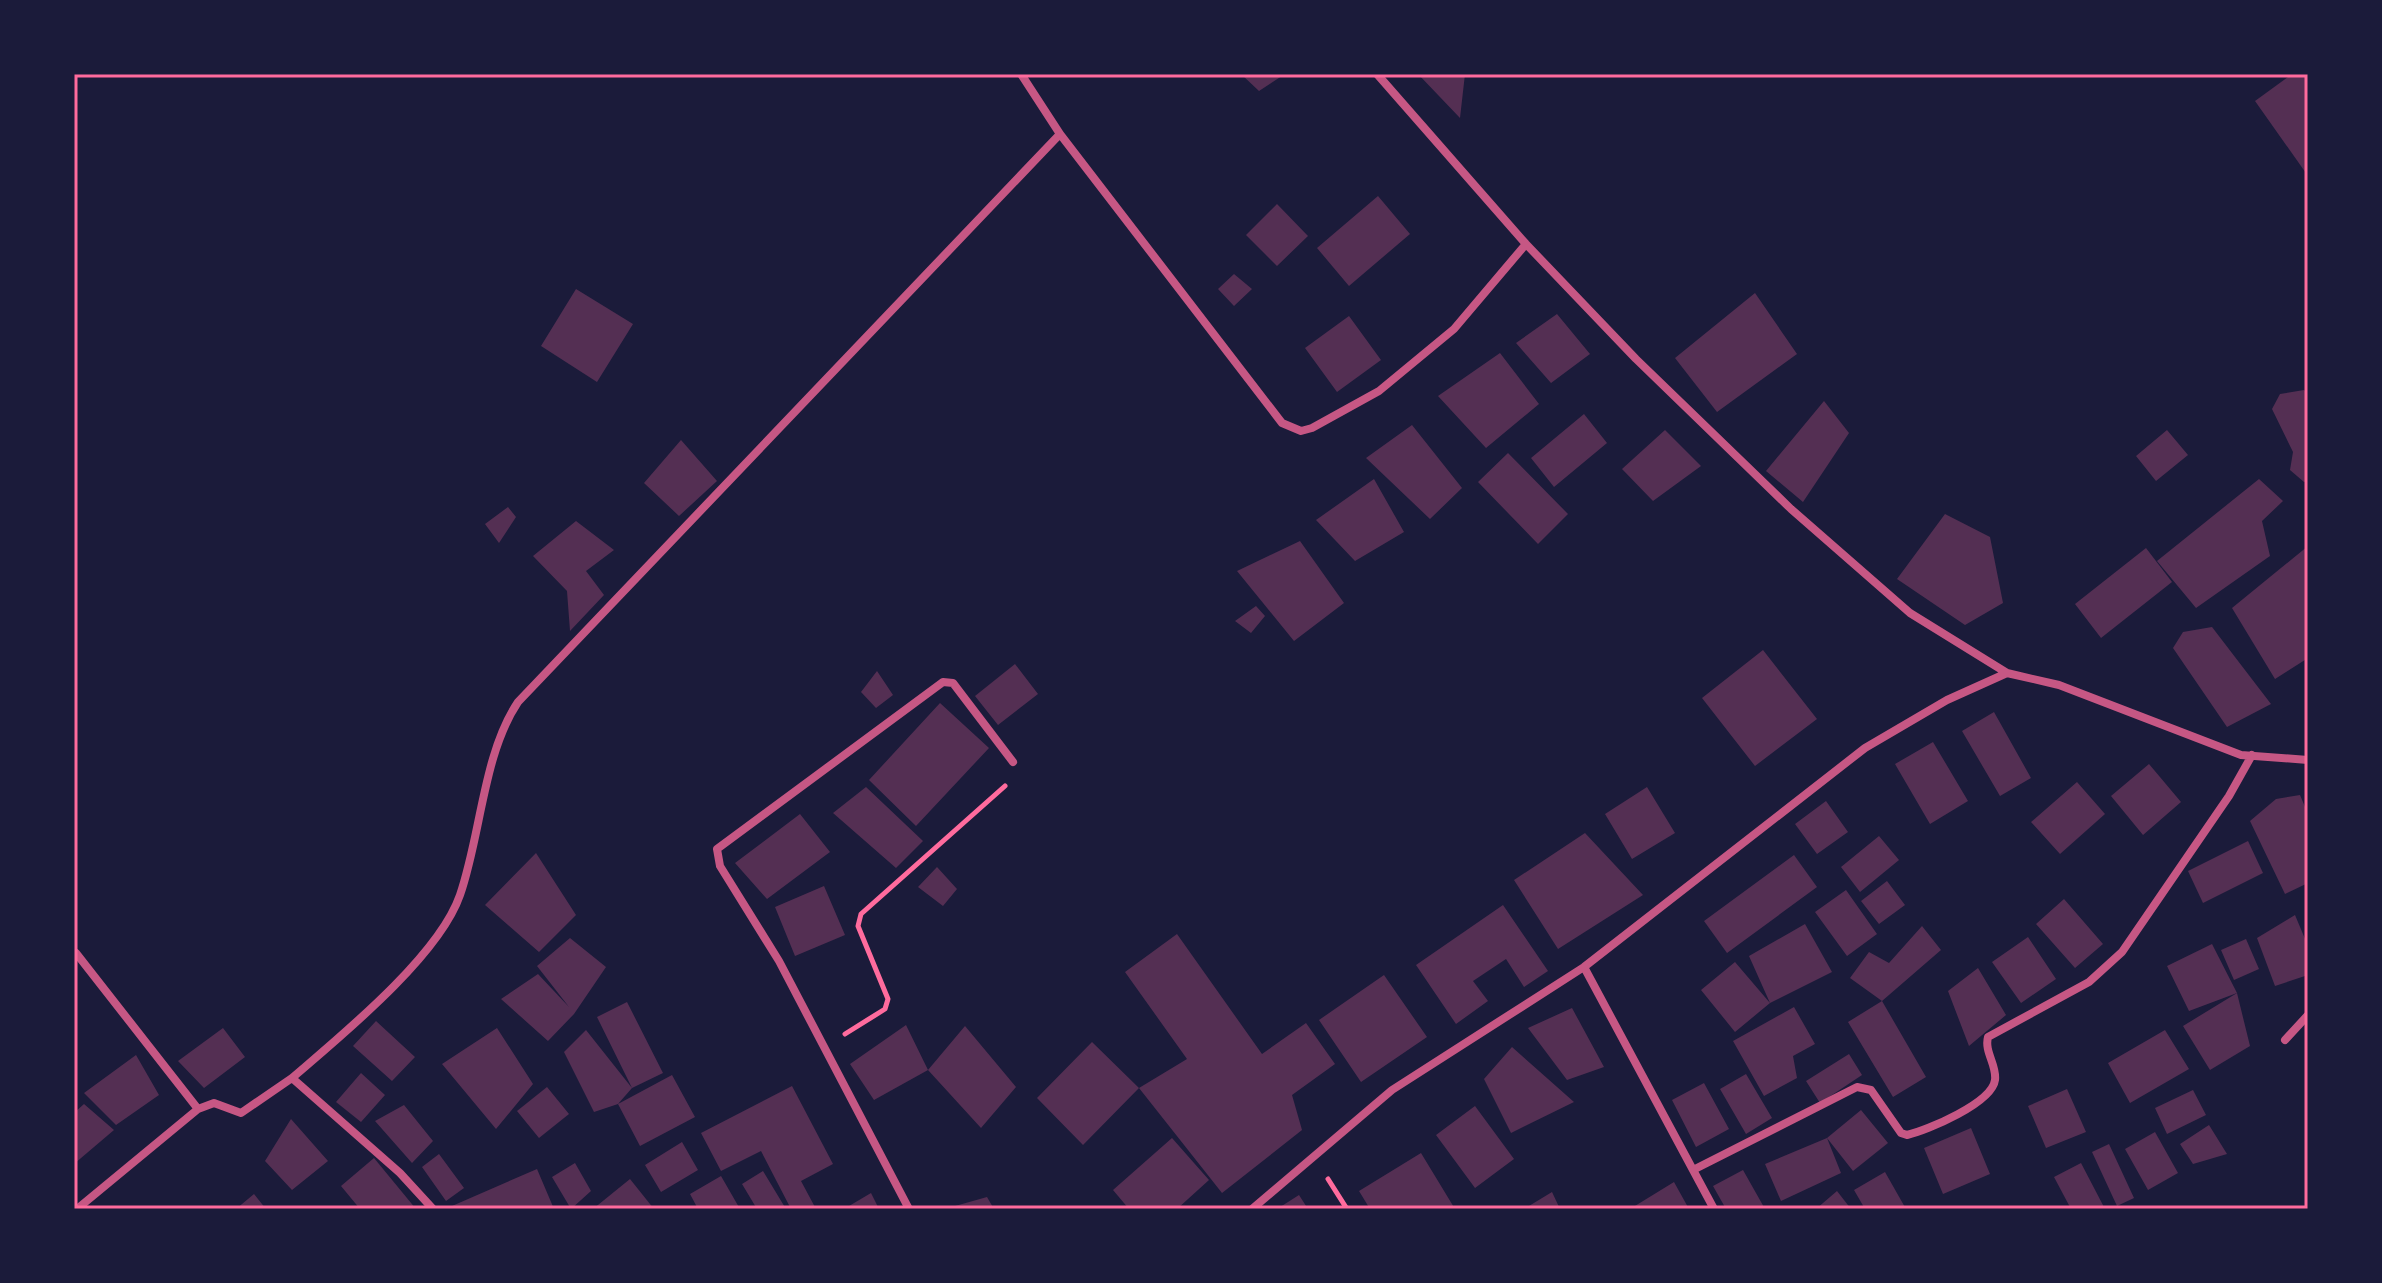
<svg xmlns="http://www.w3.org/2000/svg" width="2382" height="1283" font-family="'Fira Sans Condensed',sans-serif">
	<style>
		.building { fill: #542f53 }
		.lines { fill: none; stroke-linecap: round; stroke-linejoin: round }
		.path { stroke: #ff6b9d; stroke-width: 5 }
		.minor { stroke: #c65784; stroke-width: 8 }
		.neatline { fill: none; stroke: #ff6b9d; stroke-width: 3 }
	</style>
	<rect width="100%" height="100%" fill="#1b1b3a"/>
	<path class="building" d="M 1241,74 L 1285,74 L 1259,91 Z
		M 1418,74 L 1465,74 L 1460,118 Z
		M 2292,74 L 2303,74 L 2308,81 L 2308,176 L 2255,101 Z
		M 1378,196 L 1410,234 L 1349,286 L 1317,248 Z
		M 1277,204 L 1308,236 L 1277,266 L 1246,235 Z
		M 1234,274 L 1252,289 L 1234,306 L 1218,289 Z
		M 576,289 L 633,324 L 597,382 L 541,346 Z
		M 1755,293 L 1797,354 L 1717,412 L 1675,358 Z
		M 1557,314 L 1590,354 L 1551,383 L 1516,343 Z
		M 1349,316 L 1381,360 L 1337,392 L 1305,348 Z
		M 1500,353 L 1539,404 L 1486,448 L 1438,396 Z
		M 2304,390 L 2308,394 L 2308,481 L 2304,482 L 2290,470 L 2293,452 L 2272,409 L 2280,394 Z
		M 1824,401 L 1849,433 L 1803,502 L 1766,471 Z
		M 1584,414 L 1607,443 L 1554,487 L 1531,458 Z
		M 1412,425 L 1462,488 L 1430,519 L 1366,458 Z
		M 1665,430 L 1701,466 L 1653,501 L 1622,469 Z
		M 2167,430 L 2188,455 L 2156,481 L 2136,456 Z
		M 681,440 L 717,481 L 679,516 L 644,483 Z
		M 1508,453 L 1568,514 L 1538,544 L 1478,482 Z
		M 1374,479 L 1404,532 L 1355,561 L 1316,520 Z
		M 2259,479 L 2283,501 L 2262,521 L 2270,556 L 2196,608 L 2157,561 Z
		M 508,507 L 516,517 L 499,543 L 485,524 Z
		M 1945,514 L 1990,537 L 2003,603 L 1965,625 L 1897,579 Z
		M 576,521 L 614,550 L 586,571 L 604,595 L 570,631 L 567,591 L 533,556 Z
		M 1300,541 L 1344,603 L 1294,641 L 1237,571 Z
		M 2308,546 L 2308,658 L 2275,679 L 2232,608 Z
		M 2146,548 L 2172,582 L 2101,638 L 2075,604 Z
		M 1256,606 L 1265,616 L 1251,633 L 1235,621 Z
		M 2212,627 L 2271,704 L 2227,727 L 2173,648 L 2183,632 Z
		M 1763,650 L 1817,719 L 1755,766 L 1702,698 Z
		M 1015,664 L 1038,694 L 998,725 L 975,696 Z
		M 877,671 L 893,695 L 876,708 L 861,692 Z
		M 940,703 L 989,748 L 916,826 L 869,780 Z
		M 1994,712 L 2031,778 L 2000,796 L 1962,731 Z
		M 1933,742 L 1968,801 L 1930,824 L 1895,764 Z
		M 2149,764 L 2181,802 L 2143,835 L 2111,796 Z
		M 2077,782 L 2105,814 L 2060,854 L 2031,822 Z
		M 866,787 L 923,841 L 896,868 L 833,813 Z
		M 1647,787 L 1675,833 L 1632,859 L 1605,814 Z
		M 2300,795 L 2308,814 L 2308,883 L 2285,894 L 2250,821 L 2276,799 Z
		M 1826,801 L 1848,832 L 1817,854 L 1795,824 Z
		M 800,814 L 830,852 L 767,899 L 735,863 Z
		M 1585,833 L 1643,895 L 1558,949 L 1514,880 Z
		M 1879,836 L 1899,860 L 1860,892 L 1841,867 Z
		M 2248,841 L 2263,873 L 2203,903 L 2188,871 Z
		M 536,853 L 576,915 L 539,952 L 485,905 Z
		M 1794,855 L 1817,887 L 1727,953 L 1704,921 Z
		M 937,867 L 957,889 L 943,906 L 918,887 Z
		M 1887,881 L 1905,905 L 1879,924 L 1861,901 Z
		M 824,886 L 845,935 L 795,956 L 775,907 Z
		M 1846,890 L 1877,934 L 1847,956 L 1815,912 Z
		M 2064,899 L 2103,944 L 2075,968 L 2036,924 Z
		M 1503,905 L 1548,971 L 1524,987 L 1506,959 L 1473,981 L 1488,1001 L 1456,1024 L 1416,965 Z
		M 2295,915 L 2308,946 L 2308,975 L 2275,986 L 2257,938 Z
		M 1805,924 L 1832,972 L 1770,1003 L 1735,1032 L 1701,990 L 1735,962 L 1770,1003 L 1749,956 Z
		M 1922,926 L 1941,950 L 1882,1001 L 1850,978 L 1869,952 L 1889,963 Z
		M 1177,934 L 1262,1054 L 1306,1023 L 1335,1064 L 1292,1095 L 1302,1130 L 1222,1193 L 1139,1088 L 1187,1059 L 1125,972 Z
		M 2028,937 L 2056,979 L 2021,1003 L 1992,962 Z
		M 570,938 L 606,967 L 574,1014 L 548,1041 L 501,999 L 538,974 L 569,1007 L 537,966 Z
		M 2246,939 L 2259,969 L 2234,980 L 2221,950 Z
		M 2212,944 L 2237,993 L 2189,1011 L 2167,966 Z
		M 1978,968 L 2006,1015 L 1969,1046 L 1948,991 Z
		M 1384,975 L 1427,1037 L 1361,1082 L 1319,1020 Z
		M 2237,993 L 2250,1046 L 2210,1070 L 2183,1026 Z
		M 1882,1001 L 1926,1077 L 1893,1097 L 1848,1022 Z
		M 627,1002 L 663,1073 L 632,1088 L 618,1104 L 672,1075 L 695,1117 L 640,1146 L 618,1104 L 594,1112 L 564,1052 L 586,1030 L 632,1088 L 597,1017 Z
		M 1794,1007 L 1815,1044 L 1793,1056 L 1797,1078 L 1764,1096 L 1733,1041 Z
		M 1572,1008 L 1604,1067 L 1567,1080 L 1528,1028 Z
		M 376,1021 L 415,1057 L 392,1081 L 353,1046 Z
		M 906,1025 L 928,1070 L 874,1100 L 850,1064 Z
		M 965,1026 L 1016,1087 L 981,1128 L 928,1070 Z
		M 223,1028 L 245,1057 L 204,1088 L 178,1061 Z
		M 497,1028 L 533,1084 L 496,1129 L 442,1064 Z
		M 2165,1030 L 2189,1069 L 2130,1103 L 2108,1063 Z
		M 1092,1042 L 1139,1088 L 1083,1145 L 1037,1098 Z
		M 1512,1047 L 1574,1102 L 1511,1133 L 1484,1079 Z
		M 1849,1054 L 1862,1075 L 1820,1103 L 1806,1081 Z
		M 136,1055 L 159,1095 L 116,1125 L 84,1093 Z
		M 361,1073 L 385,1095 L 361,1122 L 336,1102 Z
		M 1746,1074 L 1772,1118 L 1746,1134 L 1720,1089 Z
		M 1704,1083 L 1729,1129 L 1696,1147 L 1672,1100 Z
		M 792,1086 L 833,1164 L 801,1181 L 816,1209 L 791,1209 L 761,1151 L 721,1171 L 701,1133 Z
		M 547,1087 L 569,1114 L 539,1138 L 517,1111 Z
		M 2067,1089 L 2086,1132 L 2046,1148 L 2028,1106 Z
		M 2193,1090 L 2206,1115 L 2167,1134 L 2155,1108 Z
		M 84,1104 L 114,1130 L 74,1164 L 74,1113 Z
		M 404,1105 L 433,1141 L 412,1163 L 375,1121 Z
		M 1475,1106 L 1514,1159 L 1475,1188 L 1436,1135 Z
		M 1861,1110 L 1888,1143 L 1853,1171 L 1827,1138 Z
		M 291,1119 L 328,1161 L 292,1190 L 265,1161 Z
		M 2209,1125 L 2227,1154 L 2193,1164 L 2180,1144 Z
		M 1971,1128 L 1990,1174 L 1943,1194 L 1924,1148 Z
		M 2155,1132 L 2178,1173 L 2148,1190 L 2125,1149 Z
		M 1172,1138 L 1209,1180 L 1177,1209 L 1129,1209 L 1113,1190 Z
		M 1827,1138 L 1841,1173 L 1781,1201 L 1765,1164 Z
		M 682,1142 L 698,1170 L 661,1192 L 645,1165 Z
		M 2109,1144 L 2134,1198 L 2117,1206 L 2092,1152 Z
		M 1421,1153 L 1455,1209 L 1370,1209 L 1359,1191 Z
		M 439,1154 L 464,1188 L 446,1201 L 422,1167 Z
		M 374,1158 L 416,1209 L 360,1209 L 341,1186 Z
		M 575,1163 L 591,1191 L 571,1209 L 552,1177 Z
		M 2081,1163 L 2105,1209 L 2071,1209 L 2054,1177 Z
		M 537,1169 L 554,1209 L 453,1209 L 452,1206 Z
		M 1743,1170 L 1765,1209 L 1726,1209 L 1713,1186 Z
		M 763,1171 L 786,1209 L 757,1209 L 742,1184 Z
		M 1885,1172 L 1906,1209 L 1865,1209 L 1854,1190 Z
		M 721,1176 L 740,1209 L 698,1209 L 690,1194 Z
		M 630,1179 L 654,1209 L 593,1209 Z
		M 1674,1182 L 1689,1209 L 1630,1209 Z
		M 1837,1191 L 1851,1209 L 1816,1209 Z
		M 1552,1192 L 1560,1209 L 1524,1209 Z
		M 871,1193 L 879,1209 L 844,1209 Z
		M 254,1194 L 266,1209 L 236,1209 Z
		M 1299,1195 L 1308,1209 L 1277,1209 Z
		M 987,1197 L 994,1209 L 948,1209 L 948,1208 Z"/>
	<g class="lines">
		<path class="path" d="M 845,1034 L 885,1009 L 888,999 L 858,926 L 861,914 L 1005,786
			M 1328,1179 L 1347,1209"/>
		<path class="minor" d="M 1021,74 L 1060,134 L 1282,423 L 1301,431 L 1312,428 L 1379,391 L 1454,329 L 1526,244
			M 1377,74 L 1526,244 L 1636,359 L 1791,509 L 1910,613 L 2007,673
			M 76,953 L 198,1109
			M 1584,967 L 1714,1209
			M 2285,1040 L 2308,1015
			M 292,1078 C 342,1035 439,956 460,895 C 481,835 483,754 518,702 L 1060,134
			M 1693,1170 L 1857,1087 L 1871,1090 L 1901,1133 L 1907,1135 C 1928,1130 1992,1103 1995,1080 C 1997,1065 1984,1052 1988,1037 L 2089,982 L 2122,952 L 2229,796 L 2252,755
			M 77,1209 L 198,1109 L 214,1103 L 241,1113 L 292,1078 L 400,1173 L 433,1209
			M 909,1209 L 779,961 L 720,866 L 717,849 L 943,682 L 953,683 L 1013,762
			M 1252,1209 L 1392,1090 L 1584,967 L 1865,748 L 1947,700 L 2007,673 L 2059,685 L 2241,755 L 2308,760"/>
	</g>
	<rect width="2382" height="1283" fill="none" stroke="#1b1b3a" stroke-width="152"/>
	<rect x="76" y="76" width="2230" height="1131" class="neatline"/>
</svg>
